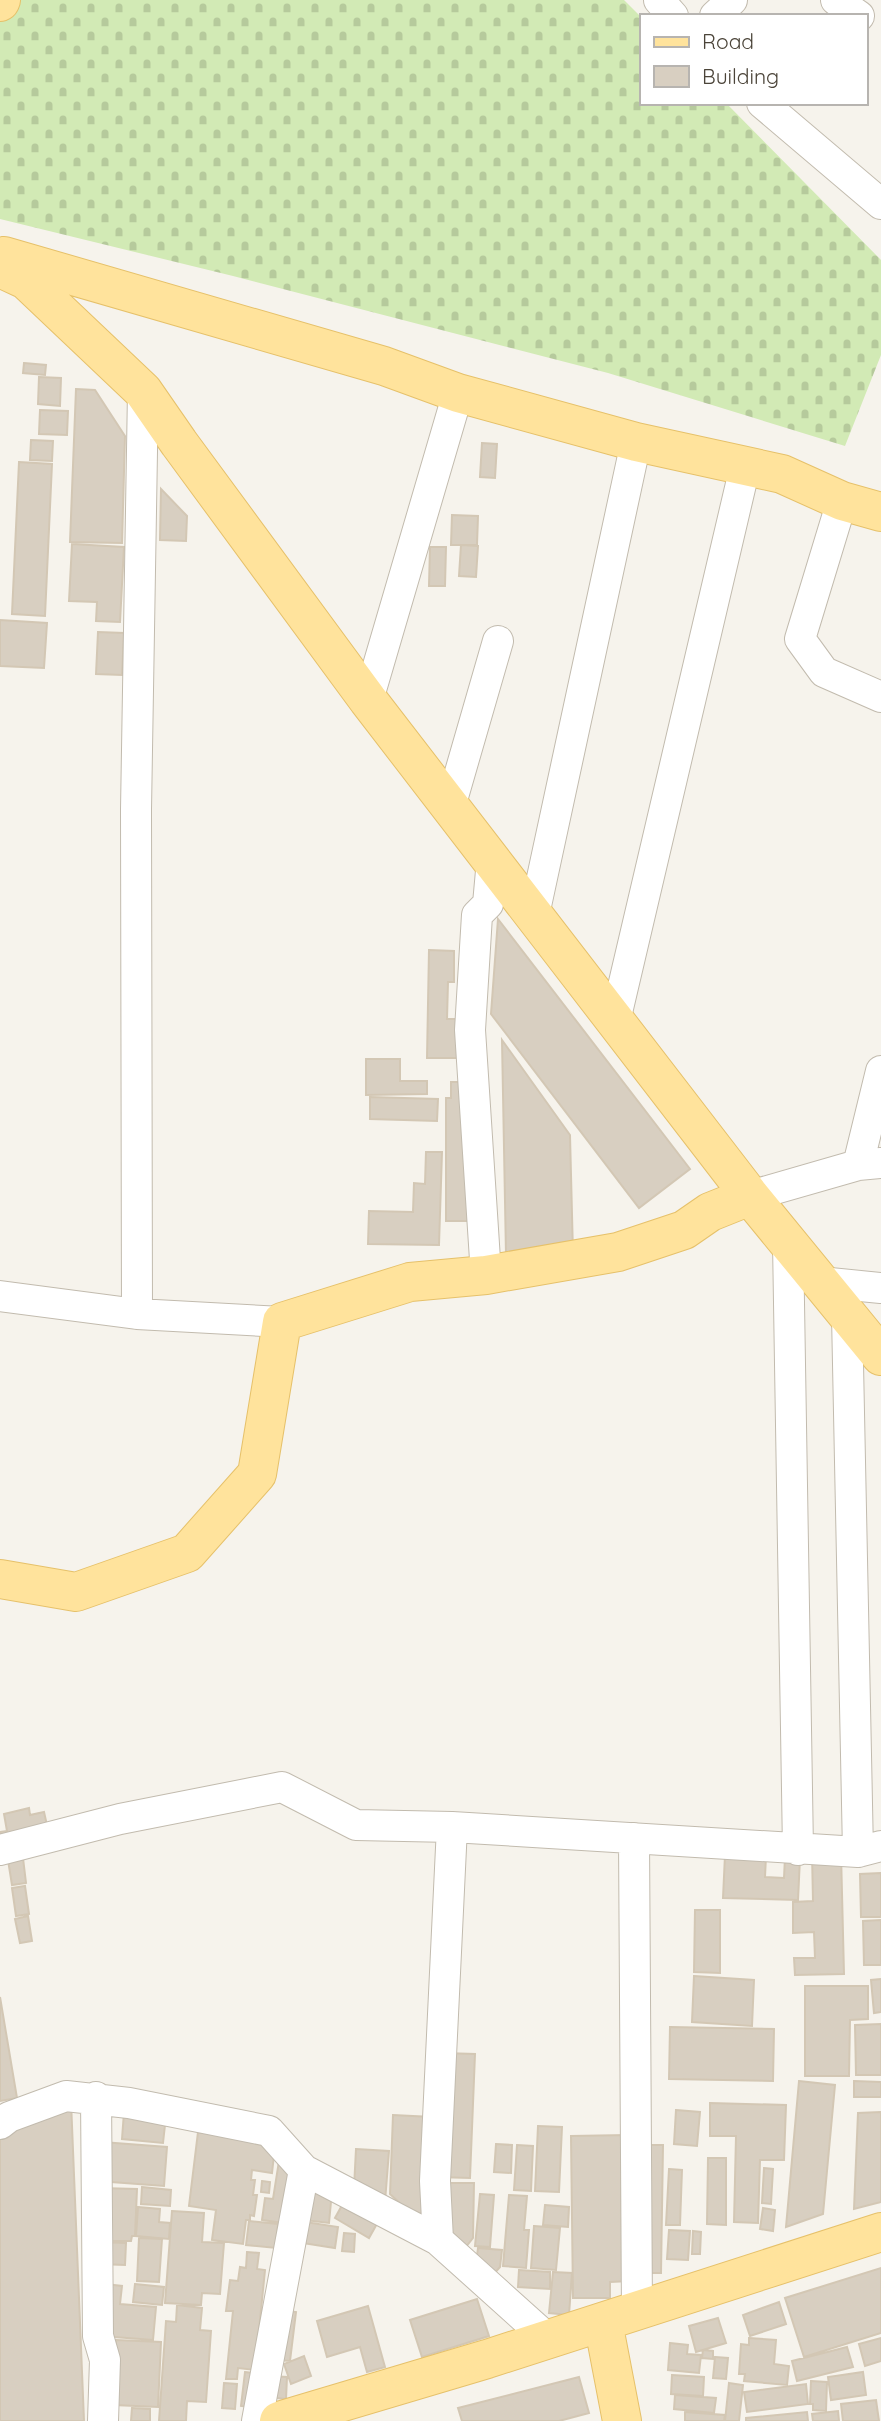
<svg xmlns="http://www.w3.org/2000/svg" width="881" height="2421" font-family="Quicksand,sans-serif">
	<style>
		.cemetery { fill: url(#cemetery-stones) }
		.building { fill: #d8cfc1; stroke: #d3c7b4; stroke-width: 2 }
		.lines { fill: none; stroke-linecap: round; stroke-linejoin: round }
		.minor-casing { stroke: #c2bbae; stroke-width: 32 }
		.major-casing { stroke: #e6c16a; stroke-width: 40 }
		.minor { stroke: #fff; stroke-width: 30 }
		.major { stroke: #ffe39c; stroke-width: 38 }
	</style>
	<defs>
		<pattern id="cemetery-stones" width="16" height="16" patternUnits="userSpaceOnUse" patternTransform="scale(1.75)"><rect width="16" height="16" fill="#d2eab5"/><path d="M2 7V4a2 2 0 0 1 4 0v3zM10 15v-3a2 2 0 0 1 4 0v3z" fill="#b6ca9c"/></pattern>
	</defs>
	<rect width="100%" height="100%" fill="#f6f3ec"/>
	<path class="cemetery" d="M 7,0 L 624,0 L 641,17 L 641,103 L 726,103 L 881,260 L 881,355 L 845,446 L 608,373 L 233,276 L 0,219 L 0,12 Z"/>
	<path class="building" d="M 24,363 L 46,365 L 45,375 L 23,373 Z
		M 39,377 L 61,378 L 60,406 L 38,404 Z
		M 76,389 L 95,390 L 125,436 L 122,543 L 70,542 Z
		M 40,410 L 68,411 L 67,435 L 39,434 Z
		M 31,440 L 53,441 L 52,461 L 30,460 Z
		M 482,443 L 497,444 L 495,478 L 480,477 Z
		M 19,462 L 52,464 L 45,616 L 12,614 Z
		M 161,489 L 187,516 L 186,541 L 160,540 Z
		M 452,515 L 478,516 L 477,545 L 451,545 Z
		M 72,544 L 124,547 L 120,622 L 96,621 L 97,602 L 69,601 Z
		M 461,545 L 478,546 L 476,577 L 459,576 Z
		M 430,547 L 446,547 L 445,586 L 429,586 Z
		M 0,620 L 47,623 L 44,668 L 0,666 Z
		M 98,632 L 124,633 L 122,675 L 96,674 Z
		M 498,919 L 690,1169 L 639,1208 L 491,1014 Z
		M 429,950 L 454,951 L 454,982 L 448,982 L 447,1019 L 457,1019 L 457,1058 L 427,1058 Z
		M 502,1040 L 570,1135 L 573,1254 L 506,1255 Z
		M 366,1059 L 400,1059 L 400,1081 L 427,1081 L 427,1094 L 366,1095 Z
		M 451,1082 L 469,1082 L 469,1221 L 446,1221 L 446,1098 L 451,1098 Z
		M 370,1097 L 438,1099 L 437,1121 L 370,1119 Z
		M 426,1152 L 442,1152 L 439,1245 L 368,1244 L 369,1211 L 413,1212 L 414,1183 L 425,1184 Z
		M 29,1808 L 30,1815 L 44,1812 L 49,1834 L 0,1839 L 0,1832 L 7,1831 L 4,1814 Z
		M 812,1853 L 841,1853 L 844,1974 L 795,1975 L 794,1958 L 815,1958 L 814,1932 L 793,1933 L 793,1902 L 813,1901 Z
		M 725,1855 L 766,1856 L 765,1877 L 784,1878 L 785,1857 L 800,1858 L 798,1900 L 723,1898 Z
		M 23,1858 L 26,1883 L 12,1885 L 8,1860 Z
		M 881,1873 L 881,1917 L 861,1917 L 860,1874 Z
		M 25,1886 L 29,1914 L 16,1916 L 12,1888 Z
		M 695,1910 L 720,1910 L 720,1973 L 694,1972 Z
		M 28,1916 L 32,1941 L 20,1943 L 15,1919 Z
		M 881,1920 L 881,1965 L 864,1965 L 863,1921 Z
		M 694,1976 L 754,1980 L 752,2026 L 692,2022 Z
		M 881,1979 L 881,2012 L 874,2013 L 871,1980 Z
		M 805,1986 L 868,1986 L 868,2019 L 850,2020 L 849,2076 L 805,2076 Z
		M 0,1997 L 17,2098 L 0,2101 Z
		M 881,2024 L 881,2075 L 856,2075 L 855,2025 Z
		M 670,2027 L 774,2029 L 773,2081 L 669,2079 Z
		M 443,2053 L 475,2054 L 470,2178 L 437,2177 Z
		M 799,2081 L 835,2085 L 823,2214 L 786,2227 Z
		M 854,2081 L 881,2082 L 881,2097 L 854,2097 Z
		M 71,2101 L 84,2421 L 0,2421 L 0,2137 Z
		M 710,2103 L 786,2105 L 784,2160 L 760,2160 L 758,2223 L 734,2222 L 736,2136 L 710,2136 Z
		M 676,2110 L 700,2112 L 697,2146 L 674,2144 Z
		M 124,2112 L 166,2116 L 163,2143 L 122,2139 Z
		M 881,2112 L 881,2202 L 854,2209 L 858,2113 Z
		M 393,2115 L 432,2117 L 428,2222 L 419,2221 L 390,2194 Z
		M 538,2126 L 562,2127 L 559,2192 L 535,2191 Z
		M 198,2132 L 256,2139 L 256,2144 L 275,2146 L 272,2173 L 252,2170 L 251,2180 L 255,2180 L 253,2195 L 257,2195 L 254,2216 L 250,2215 L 250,2220 L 246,2220 L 243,2244 L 212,2240 L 216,2210 L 189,2206 Z
		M 627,2135 L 629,2281 L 610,2282 L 610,2298 L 573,2298 L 571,2136 Z
		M 102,2142 L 167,2147 L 164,2186 L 98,2181 Z
		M 496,2144 L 512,2145 L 511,2173 L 494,2172 Z
		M 517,2145 L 533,2146 L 531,2191 L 514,2190 Z
		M 641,2145 L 663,2145 L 661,2273 L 639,2273 Z
		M 356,2149 L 389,2151 L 385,2202 L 354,2188 Z
		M 708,2158 L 726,2158 L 726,2225 L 707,2224 Z
		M 279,2161 L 292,2162 L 284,2223 L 262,2220 L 265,2198 L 273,2199 Z
		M 764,2168 L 773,2169 L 771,2204 L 762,2203 Z
		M 669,2169 L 682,2170 L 680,2225 L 666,2225 Z
		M 320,2180 L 332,2191 L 329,2223 L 304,2220 Z
		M 262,2181 L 270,2182 L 269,2193 L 261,2192 Z
		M 443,2183 L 474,2183 L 473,2238 L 461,2253 L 442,2238 Z
		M 142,2187 L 171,2190 L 170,2206 L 141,2204 Z
		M 100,2188 L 137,2189 L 135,2236 L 132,2236 L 131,2241 L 112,2241 L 112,2235 L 99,2235 Z
		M 480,2194 L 494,2195 L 490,2247 L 475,2246 Z
		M 509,2195 L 527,2196 L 524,2230 L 529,2230 L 526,2268 L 503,2266 Z
		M 345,2200 L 379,2220 L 369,2238 L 335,2218 Z
		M 545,2205 L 569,2207 L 568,2227 L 543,2225 Z
		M 138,2207 L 160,2209 L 159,2222 L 170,2223 L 169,2239 L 136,2236 Z
		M 763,2208 L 775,2210 L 773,2231 L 760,2229 Z
		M 172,2211 L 204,2213 L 202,2242 L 224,2243 L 220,2294 L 202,2293 L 201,2305 L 165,2303 Z
		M 249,2221 L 278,2224 L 276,2248 L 246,2245 Z
		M 299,2221 L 338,2227 L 335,2248 L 296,2242 Z
		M 534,2226 L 560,2228 L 556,2270 L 531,2268 Z
		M 669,2230 L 690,2231 L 688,2260 L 667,2259 Z
		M 693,2231 L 701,2232 L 700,2254 L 692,2254 Z
		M 344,2233 L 355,2234 L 354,2252 L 342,2251 Z
		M 139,2238 L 162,2239 L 159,2282 L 137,2281 Z
		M 100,2242 L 126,2243 L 125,2265 L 99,2264 Z
		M 478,2248 L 502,2250 L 500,2267 L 491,2277 L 476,2263 Z
		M 247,2252 L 259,2253 L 257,2269 L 265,2270 L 255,2370 L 238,2368 L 237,2379 L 226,2379 L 233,2311 L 226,2311 L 230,2280 L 238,2281 L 240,2267 L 246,2268 Z
		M 881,2268 L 881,2333 L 804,2357 L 785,2298 Z
		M 519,2270 L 550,2272 L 550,2289 L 518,2287 Z
		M 553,2272 L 572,2273 L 569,2315 L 549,2313 Z
		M 105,2284 L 122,2286 L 120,2304 L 156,2307 L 153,2340 L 101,2336 Z
		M 135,2284 L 164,2287 L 162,2305 L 133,2302 Z
		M 477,2299 L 489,2336 L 422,2357 L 410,2320 Z
		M 779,2302 L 786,2324 L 750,2336 L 743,2315 Z
		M 177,2305 L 202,2308 L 200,2330 L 211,2331 L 206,2402 L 187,2401 L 186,2421 L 159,2421 L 166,2321 L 176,2322 Z
		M 368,2306 L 385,2367 L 367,2372 L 360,2347 L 327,2357 L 317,2321 Z
		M 282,2310 L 296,2312 L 290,2361 L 277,2360 Z
		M 718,2318 L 726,2343 L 696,2352 L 689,2326 Z
		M 749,2338 L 776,2340 L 774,2364 L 789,2366 L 787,2385 L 744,2381 L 745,2374 L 739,2374 L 741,2344 L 749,2345 Z
		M 881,2338 L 881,2361 L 865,2366 L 859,2344 Z
		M 116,2340 L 161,2342 L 158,2407 L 114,2405 Z
		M 670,2343 L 688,2345 L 687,2354 L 701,2355 L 699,2373 L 668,2370 Z
		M 847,2347 L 853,2367 L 797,2381 L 792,2361 Z
		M 703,2350 L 713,2351 L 713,2359 L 702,2358 Z
		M 304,2356 L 311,2376 L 291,2384 L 284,2364 Z
		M 715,2357 L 728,2358 L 726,2379 L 713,2378 Z
		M 245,2372 L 261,2374 L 257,2408 L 241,2406 Z
		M 863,2372 L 866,2395 L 831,2400 L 828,2377 Z
		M 672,2375 L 704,2377 L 703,2396 L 671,2394 Z
		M 269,2376 L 287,2377 L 286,2399 L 267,2397 Z
		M 579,2377 L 589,2413 L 559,2421 L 462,2421 L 458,2408 Z
		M 811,2381 L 827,2382 L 826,2411 L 813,2410 L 813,2404 L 810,2404 Z
		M 224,2383 L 237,2384 L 235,2409 L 222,2408 Z
		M 729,2383 L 743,2385 L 739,2421 L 725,2421 Z
		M 806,2384 L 808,2404 L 747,2412 L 744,2392 Z
		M 675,2395 L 716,2398 L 714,2413 L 674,2409 Z
		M 876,2400 L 879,2421 L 843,2421 L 841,2404 Z
		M 132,2408 L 150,2409 L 150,2421 L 131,2421 Z
		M 838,2411 L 839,2421 L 813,2421 L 812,2414 Z
		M 685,2412 L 725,2415 L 724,2421 L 685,2421 Z
		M 807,2412 L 808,2421 L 746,2421 L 746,2418 Z"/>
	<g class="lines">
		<defs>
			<path id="minor" d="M 659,0 L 673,16
				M 836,0 L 859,16
				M 715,16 L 732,0
				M 762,103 L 881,204
				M 842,501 L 800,639 L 824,672 L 881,697
				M 368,700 L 458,393
				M 450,807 L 498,641
				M 534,915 L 636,442
				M 615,1021 L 745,467
				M 858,1165 L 881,1071
				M 750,1196 L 858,1165 L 881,1163
				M 788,1242 L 798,1850
				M 486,1275 L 470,1030 L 477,915 L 488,904 L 492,860
				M 820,1282 L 881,1288
				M 0,1296 L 137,1314 L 282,1322
				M 137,1314 L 136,810 L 143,391
				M 847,1315 L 858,1852
				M 634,1838 L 637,2312
				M 0,1850 L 120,1819 L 282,1787 L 356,1825 L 452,1827 L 858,1852 L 881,1846
				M 96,2097 L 98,2336 L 105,2360 L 103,2421
				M 0,2124 L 9,2117 L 66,2096 L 129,2103 L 269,2131 L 304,2170 L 438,2240 L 548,2339
				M 438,2240 L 435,2181 L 452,1827
				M 257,2421 L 304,2170"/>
			<path id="major" d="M 0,2 L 1,0
				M 4,256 L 384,366 L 458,393 L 636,442 L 782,474 L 842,501 L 881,512
				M 0,268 L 26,280 L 143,391 L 179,443 L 368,700 L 750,1196 L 881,1356
				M 0,1579 L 76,1592 L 187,1553 L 257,1474 L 282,1322 L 410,1282 L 486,1275 L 618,1252 L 684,1230 L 710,1212 L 750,1196
				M 603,2322 L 622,2421
				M 279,2421 L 487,2359 L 881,2232"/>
		</defs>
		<use href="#minor" class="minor-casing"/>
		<use href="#major" class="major-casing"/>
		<use href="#minor" class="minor"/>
		<use href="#major" class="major"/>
	</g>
	<rect x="640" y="14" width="228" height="91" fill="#ffffff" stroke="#b7b4b0" stroke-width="2"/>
	<rect x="654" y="37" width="35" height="10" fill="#ffe39c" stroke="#b7b4b0" stroke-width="2"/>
	<text x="702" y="49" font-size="21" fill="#4b4439">Road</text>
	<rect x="654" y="66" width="35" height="21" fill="#d8cfc1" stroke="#b7b4b0" stroke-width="2"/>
	<text x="702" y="84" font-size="21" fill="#4b4439">Building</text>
</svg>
